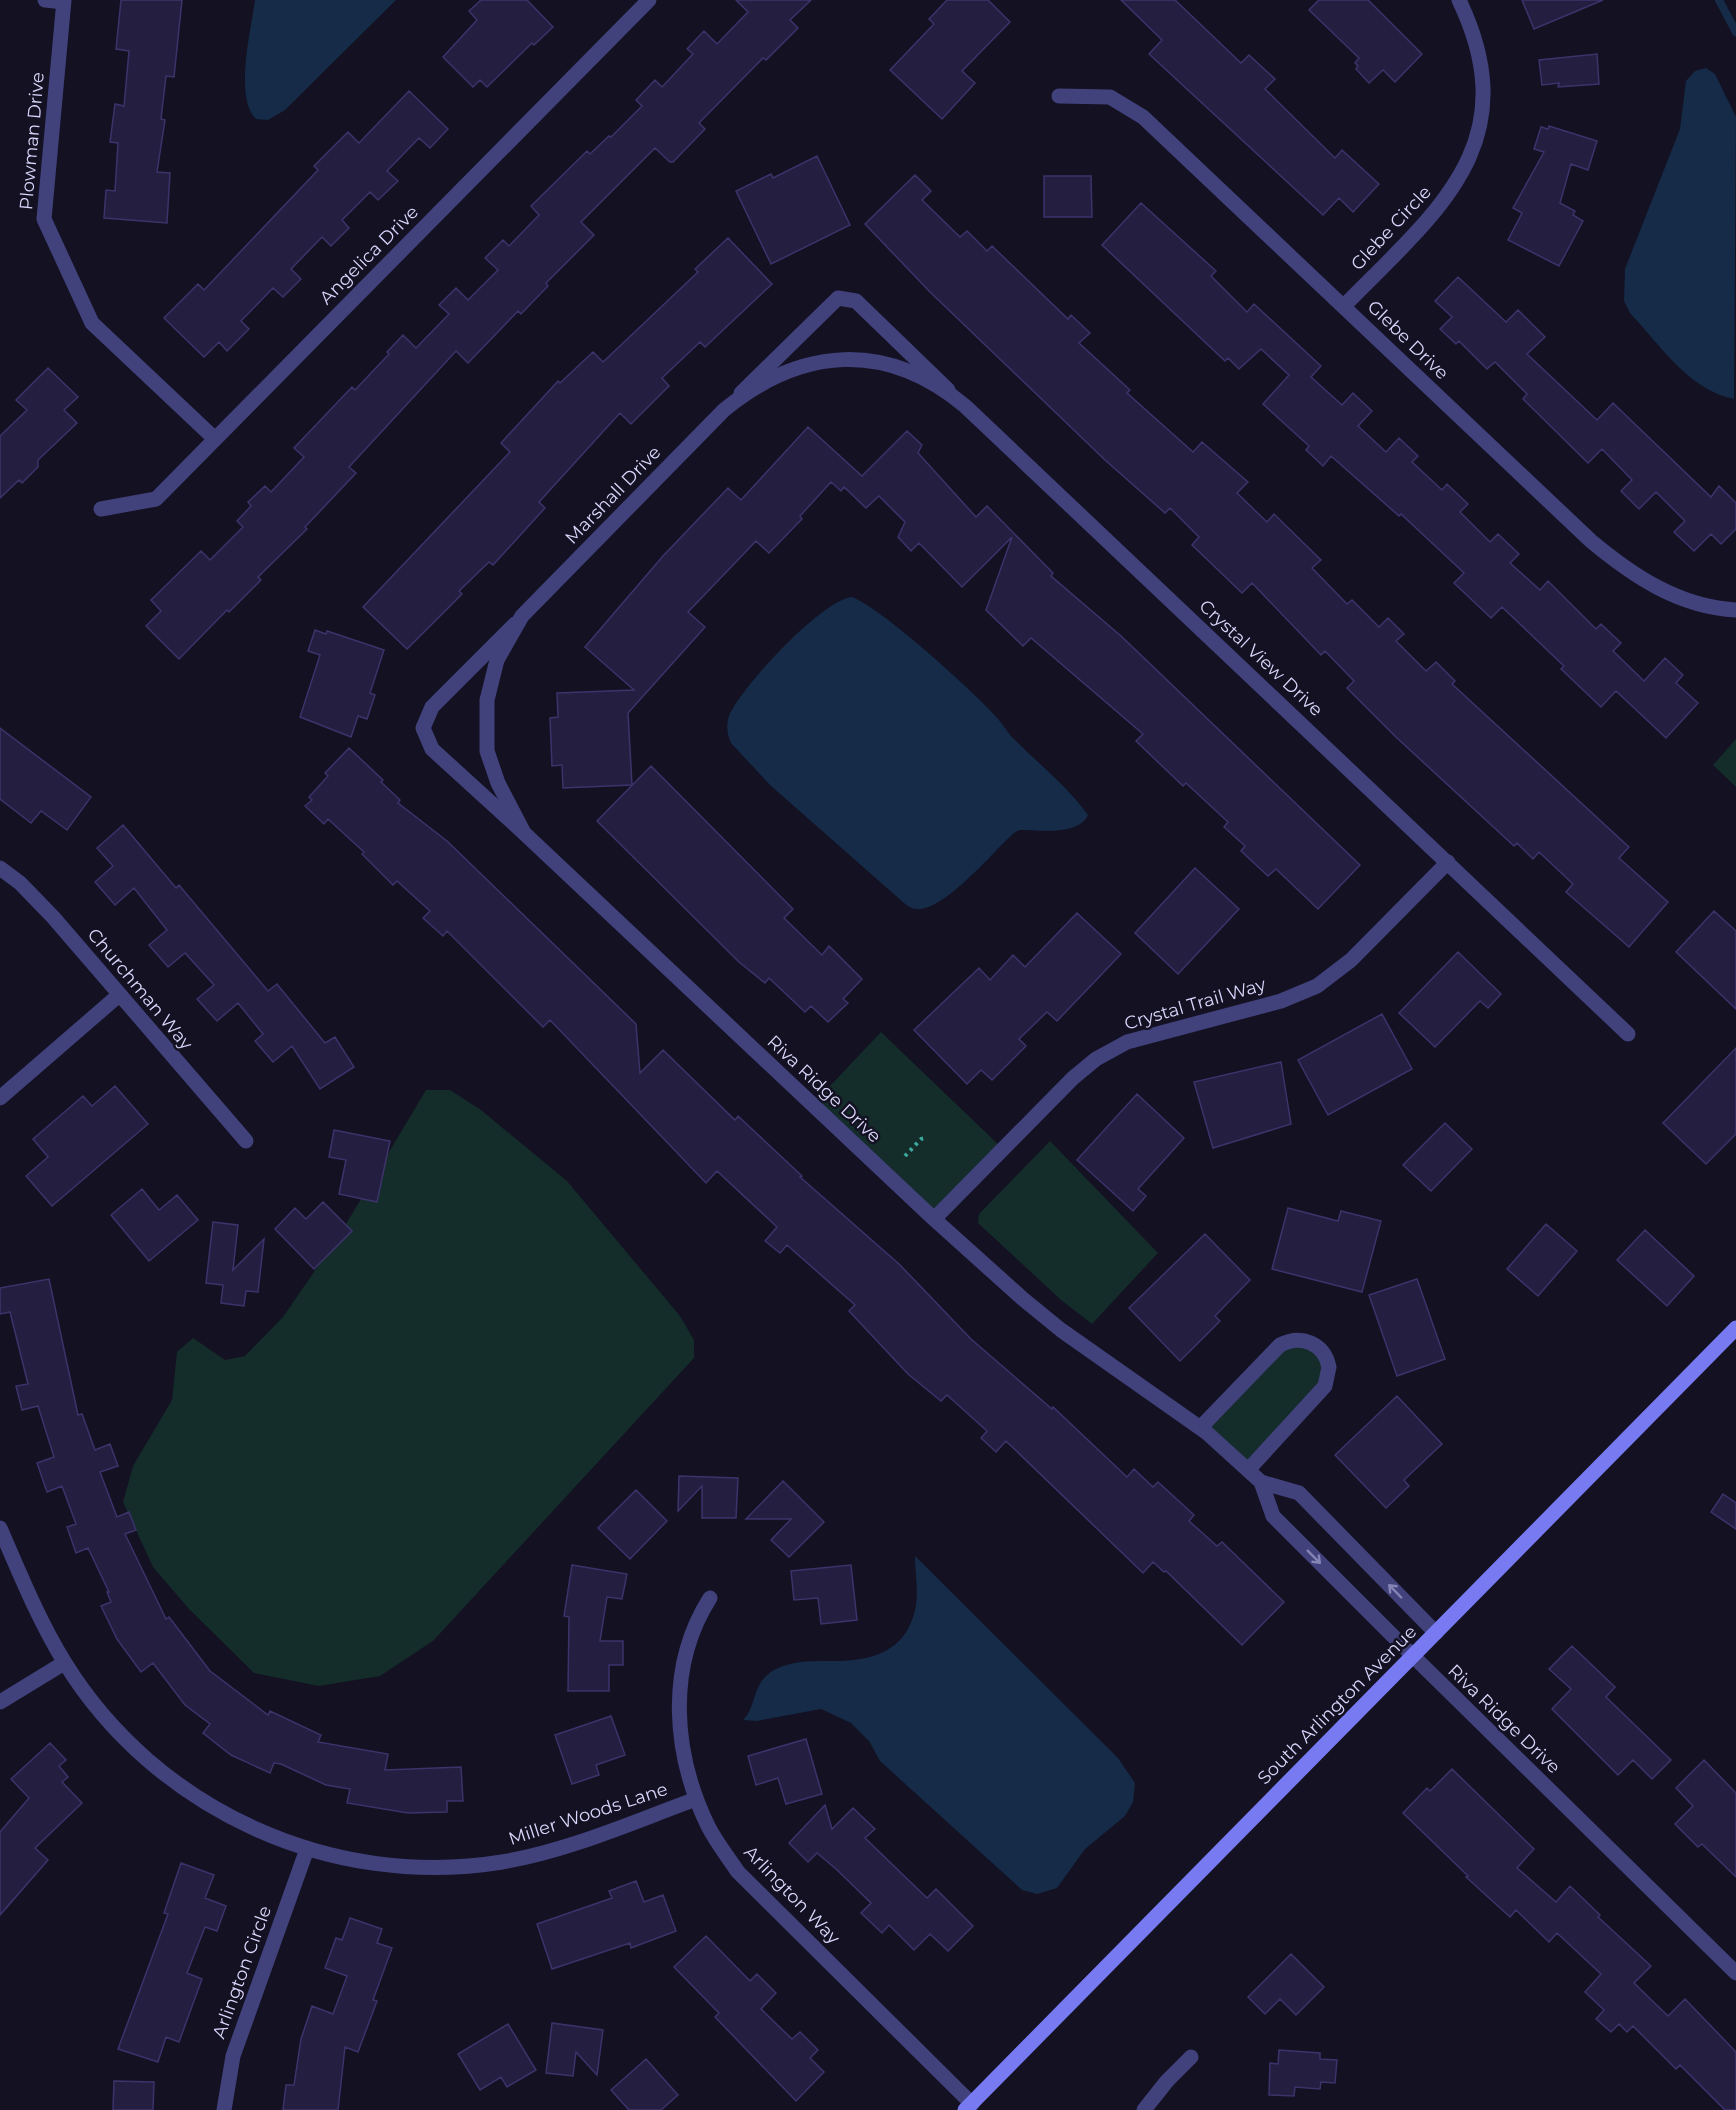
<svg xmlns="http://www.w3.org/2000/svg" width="1736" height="2110" font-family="Montserrat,sans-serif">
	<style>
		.green { fill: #142c2a }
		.water { fill: #152b48 }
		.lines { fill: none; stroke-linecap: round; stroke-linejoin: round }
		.stream { stroke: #152b48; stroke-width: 8 }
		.building { fill: #241f41; stroke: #3c336b; stroke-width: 1.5 }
		.path { stroke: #3ca99e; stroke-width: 4; stroke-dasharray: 3 4.5; stroke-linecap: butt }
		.lane { stroke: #41417c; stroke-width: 15 }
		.street { stroke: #41417c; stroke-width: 15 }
		.secondary { stroke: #777af1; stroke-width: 15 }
		.oneway { stroke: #8584b5 }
		.labels { text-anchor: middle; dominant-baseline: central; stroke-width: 5; stroke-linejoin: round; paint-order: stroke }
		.street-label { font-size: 18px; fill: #d9d6fb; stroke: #131122 }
	</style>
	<rect width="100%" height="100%" fill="#131122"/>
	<path class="green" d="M 1736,739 L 1736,787 L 1713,765 Z
		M 881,1032 L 1003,1149 L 934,1219 L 812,1105 Z
		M 426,1090 L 450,1090 L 481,1110 L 567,1181 L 680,1316 L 694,1340 L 694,1358 L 433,1641 L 380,1676 L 319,1686 L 254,1673 L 189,1609 L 153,1567 L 123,1502 L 133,1466 L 172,1400 L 177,1352 L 193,1338 L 225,1360 L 245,1356 L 283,1317 L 340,1234 Z
		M 1050,1141 L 1158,1253 L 1092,1324 L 1061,1300 L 978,1223 L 979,1214 Z
		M 1311,1342 L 1329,1379 L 1248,1470 L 1206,1432 L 1271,1353 Z"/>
	<path class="water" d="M 255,0 L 396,0 L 285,110 L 268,120 L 256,119 C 234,98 251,30 255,0 Z
		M 1706,68 L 1715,74 L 1736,117 L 1734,399 C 1689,390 1660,345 1630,313 L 1624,301 L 1625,269 L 1680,129 L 1686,81 L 1695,71 Z
		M 851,597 C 876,603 978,695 998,719 C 1004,725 1008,734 1015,740 C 1040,765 1067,786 1088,815 C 1079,836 1038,830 1019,830 L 1014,833 C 992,853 949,905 921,909 C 914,910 909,907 904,903 L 770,785 L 731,743 C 727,734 726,725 729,716 C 741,687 820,602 851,597 Z
		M 915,1556 L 1118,1758 L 1135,1783 L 1133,1802 L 1125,1816 L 1085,1849 L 1057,1888 L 1037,1894 L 1022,1890 L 880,1761 L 869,1741 L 851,1723 L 821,1709 L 757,1721 L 743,1720 C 757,1708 751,1681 776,1669 C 795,1660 814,1661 835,1661 C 872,1661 906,1651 915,1610 C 919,1594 915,1573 915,1556 Z"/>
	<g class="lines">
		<path class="stream" d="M 1719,0 L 1736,32"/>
	</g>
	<path class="building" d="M 121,0 L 182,0 L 174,77 L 166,76 L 161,119 L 165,120 L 157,172 L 170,173 L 167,223 L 104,218 L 106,190 L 115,191 L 118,143 L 110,142 L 115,104 L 124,106 L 129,51 L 116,49 Z
		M 481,0 L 527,0 L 553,27 L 534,45 L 532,43 L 487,87 L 480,80 L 473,87 L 443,57 L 477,20 L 469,11 Z
		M 736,0 L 811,0 L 790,20 L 798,28 L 766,60 L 763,58 L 699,123 L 705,129 L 673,162 L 670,162 L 655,148 L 581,222 L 594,235 L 546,283 L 548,286 L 521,314 L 518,311 L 468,363 L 456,351 L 349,467 L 356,473 L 305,527 L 307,529 L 258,577 L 261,580 L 229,612 L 227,610 L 179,659 L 146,626 L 161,611 L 151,600 L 201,551 L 210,560 L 243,527 L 237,521 L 251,506 L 248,502 L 265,486 L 271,492 L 304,457 L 294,448 L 352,387 L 355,390 L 389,354 L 387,352 L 403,335 L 416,348 L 449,314 L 439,305 L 456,288 L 468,300 L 498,270 L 485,258 L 503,240 L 509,246 L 539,215 L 531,206 L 587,151 L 590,154 L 609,136 L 611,137 L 642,106 L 636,100 L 655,80 L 662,87 L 693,54 L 687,49 L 704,31 L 717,44 L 748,12 Z
		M 947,0 L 988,0 L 1010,22 L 962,71 L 975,83 L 942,119 L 890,70 L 934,24 L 929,19 Z
		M 1121,0 L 1175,0 L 1241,63 L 1249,55 L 1275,79 L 1265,89 L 1335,158 L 1342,150 L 1379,184 L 1353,212 L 1339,198 L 1323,215 L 1149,54 L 1162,40 Z
		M 1319,0 L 1368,0 L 1422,54 L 1395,82 L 1383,70 L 1369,83 L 1356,69 L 1358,66 L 1355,63 L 1359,58 L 1309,10 Z
		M 1522,0 L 1603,0 L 1534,29 Z
		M 1597,54 L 1599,84 L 1558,87 L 1559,83 L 1542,85 L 1539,60 Z
		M 409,91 L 448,129 L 430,148 L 419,138 L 387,171 L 398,181 L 378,200 L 370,192 L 342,220 L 349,228 L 331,246 L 322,237 L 291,269 L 301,279 L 283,297 L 273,288 L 241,321 L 249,329 L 227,351 L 219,342 L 204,357 L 164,318 L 198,284 L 204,290 L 318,170 L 314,166 L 348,132 L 359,143 Z
		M 1549,126 L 1597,141 L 1588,170 L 1571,164 L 1560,203 L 1575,211 L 1573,215 L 1583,221 L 1559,266 L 1508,240 L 1522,213 L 1513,208 L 1544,152 L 1534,149 L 1541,127 L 1548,129 Z
		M 817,156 L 850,225 L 771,264 L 736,191 L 771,174 L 773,178 Z
		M 915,175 L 931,191 L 922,200 L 960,237 L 967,231 L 987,251 L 992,246 L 1068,319 L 1071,315 L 1090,333 L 1079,343 L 1130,390 L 1127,393 L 1193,452 L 1202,442 L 1248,482 L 1237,493 L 1267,522 L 1274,514 L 1321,560 L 1312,568 L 1347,604 L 1352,600 L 1379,627 L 1388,618 L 1404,634 L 1396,641 L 1426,671 L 1436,662 L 1455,681 L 1452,684 L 1629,847 L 1619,858 L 1668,902 L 1629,947 L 1566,892 L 1573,884 L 1539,852 L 1533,859 L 1517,843 L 1514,846 L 1397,738 L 1347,688 L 1354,681 L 1325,651 L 1321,655 L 1252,583 L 1242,593 L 1192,545 L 1199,537 L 1170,508 L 1165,513 L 1105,460 L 930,292 L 865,224 Z
		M 1044,176 L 1091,176 L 1092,217 L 1044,217 Z
		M 1141,203 L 1216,271 L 1211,276 L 1247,312 L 1254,304 L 1321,366 L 1311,377 L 1342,405 L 1353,393 L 1372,411 L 1358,426 L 1386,452 L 1399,438 L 1418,456 L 1412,462 L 1442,490 L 1447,484 L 1468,504 L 1460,512 L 1490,542 L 1498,534 L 1519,554 L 1510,563 L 1540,590 L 1548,581 L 1596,629 L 1601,624 L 1621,643 L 1613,651 L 1644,681 L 1665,658 L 1683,675 L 1676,683 L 1698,703 L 1666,738 L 1616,691 L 1601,707 L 1561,669 L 1564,666 L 1502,607 L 1491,618 L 1454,583 L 1464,573 L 1401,514 L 1399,516 L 1331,456 L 1323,466 L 1306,450 L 1309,446 L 1263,404 L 1289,375 L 1261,349 L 1239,369 L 1228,358 L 1225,361 L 1102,245 Z
		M 728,238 L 772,284 L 705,347 L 700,342 L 662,378 L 669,386 L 631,424 L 620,413 L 539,502 L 545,508 L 493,565 L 489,562 L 459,591 L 462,594 L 407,649 L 363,607 L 510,452 L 501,443 L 558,381 L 560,383 L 593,352 L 603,362 L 698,272 L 695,269 Z
		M 1458,277 L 1506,322 L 1518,310 L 1545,337 L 1527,354 L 1597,420 L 1613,403 L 1711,497 L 1719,486 L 1736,503 L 1736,529 L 1721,544 L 1711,534 L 1694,551 L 1674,532 L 1685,521 L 1656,492 L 1639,509 L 1621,491 L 1632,480 L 1602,449 L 1588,463 L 1523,399 L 1527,394 L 1495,362 L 1487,369 L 1459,341 L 1456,344 L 1440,329 L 1452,317 L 1435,301 Z
		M 48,368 L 78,397 L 64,410 L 77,423 L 38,460 L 38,467 L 22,483 L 19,480 L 0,498 L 0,436 L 27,410 L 16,400 Z
		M 808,427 L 862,476 L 907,431 L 922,445 L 918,453 L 976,517 L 987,506 L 1053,573 L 1051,576 L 1121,636 L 1360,865 L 1318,909 L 1276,869 L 1268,876 L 1241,851 L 1245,846 L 1224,827 L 1228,822 L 1186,783 L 1183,786 L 1136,741 L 1143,734 L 1031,638 L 1023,646 L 986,610 L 1012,537 L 962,587 L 919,543 L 911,551 L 898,537 L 905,522 L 879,496 L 866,508 L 844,487 L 841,491 L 831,482 L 800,516 L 802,519 L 769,553 L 756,541 L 688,612 L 705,627 L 628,713 L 632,785 L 563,788 L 562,765 L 552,766 L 550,718 L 558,717 L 557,693 L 634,690 L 585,647 L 663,556 L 728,488 L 741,500 Z
		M 315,630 L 326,634 L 327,631 L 384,650 L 370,693 L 375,695 L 367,719 L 358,716 L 351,737 L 300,717 L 320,655 L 308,651 Z
		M 0,728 L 91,797 L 67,830 L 41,811 L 31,823 L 0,799 Z
		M 349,748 L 383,780 L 381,782 L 400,800 L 398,803 L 447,841 L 636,1024 L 640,1073 L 663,1050 L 735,1120 L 738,1116 L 802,1176 L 800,1177 L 899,1264 L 971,1339 L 1052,1409 L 1053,1407 L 1127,1477 L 1134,1469 L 1153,1487 L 1158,1482 L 1194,1515 L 1189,1521 L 1217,1546 L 1222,1542 L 1284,1602 L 1242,1645 L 1166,1571 L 1164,1572 L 1153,1562 L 1143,1573 L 1006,1441 L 996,1452 L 981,1438 L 987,1431 L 947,1395 L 941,1401 L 908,1374 L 849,1311 L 855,1305 L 787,1245 L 780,1253 L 765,1241 L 777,1227 L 717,1171 L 706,1183 L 550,1020 L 543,1027 L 447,931 L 443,936 L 423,918 L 430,911 L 397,881 L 393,885 L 362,854 L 364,852 L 328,819 L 324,824 L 305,806 L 312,800 L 309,797 L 328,776 L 325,773 Z
		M 651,766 L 793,909 L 784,918 L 822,955 L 829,946 L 862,979 L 843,999 L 848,1003 L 828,1022 L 811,1006 L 805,1012 L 769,978 L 765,983 L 739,962 L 597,821 Z
		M 123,825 L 176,888 L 179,885 L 268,991 L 277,984 L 325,1043 L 335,1037 L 354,1067 L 320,1089 L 292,1046 L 273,1062 L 255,1041 L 263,1034 L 238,1003 L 217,1021 L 197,999 L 214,985 L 185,953 L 168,967 L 149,945 L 167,930 L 134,888 L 115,905 L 95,882 L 113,866 L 97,848 Z
		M 1195,868 L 1239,909 L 1178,974 L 1135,933 Z
		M 1714,911 L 1736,931 L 1736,1009 L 1676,952 Z
		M 1077,913 L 1121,954 L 1057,1021 L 1047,1012 L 1019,1039 L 1026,1046 L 992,1080 L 981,1070 L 967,1084 L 914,1030 L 979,968 L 990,980 L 1013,955 L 1025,967 Z
		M 1458,952 L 1501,994 L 1488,1008 L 1480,1001 L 1435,1047 L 1399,1013 Z
		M 1382,1014 L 1412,1069 L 1328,1115 L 1298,1060 Z
		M 1736,1048 L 1736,1134 L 1706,1164 L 1663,1123 Z
		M 1281,1062 L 1291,1124 L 1213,1148 L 1194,1082 Z
		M 115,1086 L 148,1124 L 52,1206 L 26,1176 L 48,1157 L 33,1139 L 83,1096 L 92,1106 Z
		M 1137,1094 L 1184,1138 L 1138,1189 L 1146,1196 L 1133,1211 L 1077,1160 Z
		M 1445,1123 L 1472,1149 L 1431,1191 L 1403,1165 Z
		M 334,1130 L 390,1141 L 377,1202 L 339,1194 L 346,1160 L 329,1157 Z
		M 142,1189 L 159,1210 L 177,1195 L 198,1220 L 149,1261 L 111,1215 Z
		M 323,1202 L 352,1231 L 314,1269 L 275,1229 L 295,1208 L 306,1219 Z
		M 1288,1208 L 1338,1221 L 1341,1211 L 1381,1221 L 1362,1292 L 1272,1269 Z
		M 213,1222 L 238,1225 L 233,1270 L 264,1239 L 258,1292 L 246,1291 L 244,1306 L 221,1303 L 223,1285 L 206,1283 Z
		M 1546,1224 L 1577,1251 L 1538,1296 L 1507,1269 Z
		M 1645,1230 L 1694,1276 L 1667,1306 L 1617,1260 Z
		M 1205,1234 L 1250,1280 L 1215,1316 L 1220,1321 L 1180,1361 L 1129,1308 Z
		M 49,1279 L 78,1415 L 82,1414 L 95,1450 L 110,1444 L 118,1466 L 100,1472 L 117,1517 L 129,1512 L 136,1530 L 125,1534 L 166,1619 L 169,1617 L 210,1671 L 268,1715 L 270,1711 L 321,1735 L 318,1742 L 388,1754 L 385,1770 L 461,1767 L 463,1801 L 447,1801 L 447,1812 L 408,1813 L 347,1803 L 350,1789 L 326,1785 L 281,1764 L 274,1763 L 270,1773 L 231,1755 L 203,1733 L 210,1724 L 185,1705 L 153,1663 L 141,1672 L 117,1639 L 101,1606 L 111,1602 L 107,1592 L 109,1592 L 88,1548 L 76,1553 L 67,1527 L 76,1524 L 62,1486 L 47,1492 L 37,1463 L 54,1457 L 38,1406 L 22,1410 L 16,1386 L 28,1384 L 10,1312 L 0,1314 L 0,1288 Z
		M 1417,1279 L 1445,1359 L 1397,1376 L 1369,1295 Z
		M 1397,1396 L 1442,1444 L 1404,1480 L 1409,1486 L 1386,1508 L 1335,1455 Z
		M 679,1476 L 738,1478 L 736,1518 L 702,1518 L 702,1486 L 678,1511 Z
		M 783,1481 L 824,1522 L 789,1557 L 771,1540 L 791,1519 L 746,1519 Z
		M 636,1490 L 667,1521 L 630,1559 L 598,1528 Z
		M 1723,1494 L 1736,1503 L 1736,1529 L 1711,1512 Z
		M 572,1565 L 627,1574 L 622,1599 L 607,1597 L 600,1641 L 623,1641 L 623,1665 L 609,1665 L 609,1691 L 568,1691 L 569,1617 L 564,1616 Z
		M 851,1565 L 857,1620 L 821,1624 L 818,1598 L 794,1600 L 791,1571 Z
		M 1572,1646 L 1615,1687 L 1606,1697 L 1671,1760 L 1652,1779 L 1633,1760 L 1618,1775 L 1552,1709 L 1571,1689 L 1549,1669 Z
		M 611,1716 L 625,1755 L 596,1765 L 599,1775 L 572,1784 L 555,1735 Z
		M 806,1739 L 822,1794 L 786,1804 L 778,1778 L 756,1785 L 748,1756 Z
		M 50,1743 L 66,1760 L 59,1766 L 68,1777 L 62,1782 L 82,1803 L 35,1848 L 48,1860 L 0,1915 L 0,1832 L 29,1798 L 11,1779 Z
		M 1704,1760 L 1736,1793 L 1736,1877 L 1702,1844 L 1698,1847 L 1675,1824 L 1693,1806 L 1676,1788 Z
		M 1452,1769 L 1534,1849 L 1517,1868 L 1556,1902 L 1570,1886 L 1600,1915 L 1598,1917 L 1651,1966 L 1634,1983 L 1668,2016 L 1685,1999 L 1736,2052 L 1736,2110 L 1725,2110 L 1680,2065 L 1676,2069 L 1633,2026 L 1627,2032 L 1619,2024 L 1611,2032 L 1596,2019 L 1604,2010 L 1585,1992 L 1601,1974 L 1557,1933 L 1549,1942 L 1516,1910 L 1510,1917 L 1466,1877 L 1468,1876 L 1403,1813 L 1427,1788 L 1430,1791 Z
		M 825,1805 L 832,1829 L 853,1808 L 875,1829 L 865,1838 L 927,1898 L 936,1889 L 973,1926 L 948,1951 L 930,1934 L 914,1950 L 889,1925 L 882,1933 L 861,1913 L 871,1903 L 836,1869 L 817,1853 L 808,1862 L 789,1843 Z
		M 181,1863 L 214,1875 L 205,1898 L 226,1906 L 217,1931 L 205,1927 L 187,1973 L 202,1979 L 179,2042 L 166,2037 L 158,2062 L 118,2049 L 168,1914 L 164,1913 Z
		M 636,1881 L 644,1902 L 663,1895 L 676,1931 L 631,1948 L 630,1943 L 552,1969 L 537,1924 L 612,1898 L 609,1891 Z
		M 350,1918 L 382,1929 L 377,1943 L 392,1948 L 373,2000 L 377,2001 L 358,2052 L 345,2047 L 338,2110 L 283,2110 L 286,2085 L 294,2085 L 301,2039 L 312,2006 L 333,2014 L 347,1976 L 325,1968 L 336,1938 L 342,1940 Z
		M 706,1936 L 750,1981 L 757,1974 L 776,1993 L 761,2009 L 792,2039 L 800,2032 L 818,2050 L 810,2058 L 824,2072 L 796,2101 L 715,2017 L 719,2013 L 674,1967 Z
		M 1291,1954 L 1324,1987 L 1296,2015 L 1280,1999 L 1265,2014 L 1248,1997 Z
		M 552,2023 L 603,2030 L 597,2075 L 576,2052 L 573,2076 L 546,2073 Z
		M 508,2024 L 536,2070 L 507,2087 L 501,2077 L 480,2090 L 458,2054 Z
		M 1279,2050 L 1320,2053 L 1320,2059 L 1337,2060 L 1335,2083 L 1321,2082 L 1320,2089 L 1295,2087 L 1294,2096 L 1269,2095 L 1270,2063 L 1278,2064 Z
		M 646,2059 L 678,2095 L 661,2110 L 629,2110 L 611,2090 Z
		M 114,2081 L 154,2082 L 153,2110 L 113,2110 Z"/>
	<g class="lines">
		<path class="path" d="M 905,1156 L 921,1139 L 926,1138"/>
		<path class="lane" d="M 741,393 L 838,298 L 856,301 L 948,390
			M 515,624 L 432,707 L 423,728 L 432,749 L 524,833"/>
		<path class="street" d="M 45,0 L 64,2
			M 64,0 L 44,219 L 92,323 L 215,439
			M 1059,96 L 1110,97 L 1143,117 L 1591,541 C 1633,576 1679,607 1736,610
			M 1344,306 C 1436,212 1528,144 1459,0
			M 101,509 L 156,499 L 649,0
			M 0,868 L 20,883 L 53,917 L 246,1141
			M 0,1098 L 119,995
			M 934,1219 L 1073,1078 L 1096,1059 L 1127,1042 L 1281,1001 L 1317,986 L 1351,960 L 1448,862
			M 1200,1428 L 1280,1345 C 1301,1334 1324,1343 1329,1367 L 1325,1386 L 1248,1470
			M 1261,1482 L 1273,1516 L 1413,1656 L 1736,1973
			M 0,1528 C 20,1574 39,1621 65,1663 C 156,1810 332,1890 502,1862 C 568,1851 633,1822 696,1799
			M 710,1598 C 666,1667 673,1754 708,1826 C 716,1842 728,1857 738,1872 L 972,2104
			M 1436,1633 L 1299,1493 L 1261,1482 L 1206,1432 L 1061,1330 L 1023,1299 L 934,1219 L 524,833 L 498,783 L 487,751 L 487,700 L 497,660 L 522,616 L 724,410 C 801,347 886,340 965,406 L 1628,1034
			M 0,1702 L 64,1663
			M 224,2110 L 233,2056 L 307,1849
			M 1144,2110 L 1167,2081 L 1191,2057"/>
		<path class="secondary" d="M 965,2110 L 1736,1328"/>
	</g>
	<defs><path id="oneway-shaft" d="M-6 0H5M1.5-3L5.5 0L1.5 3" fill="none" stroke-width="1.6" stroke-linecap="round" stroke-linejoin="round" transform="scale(1.5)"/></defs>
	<g class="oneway">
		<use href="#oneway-shaft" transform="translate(1314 1557) rotate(45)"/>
		<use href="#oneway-shaft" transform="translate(1395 1591) rotate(-134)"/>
	</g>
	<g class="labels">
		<g class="street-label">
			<text transform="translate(32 141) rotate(-85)">Plowman Drive</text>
			<text transform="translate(1391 228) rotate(-47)">Glebe Circle</text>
			<text transform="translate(369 255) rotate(-45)">Angelica Drive</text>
			<text transform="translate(1408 340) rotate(44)">Glebe Drive</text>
			<text transform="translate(613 495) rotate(-46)">Marshall Drive</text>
			<text transform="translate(1261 658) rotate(43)">Crystal View Drive</text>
			<text transform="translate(140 989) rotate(50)">Churchman Way</text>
			<text transform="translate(1195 1004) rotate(-16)">Crystal Trail Way</text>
			<text transform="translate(824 1089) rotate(43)">Riva Ridge Drive</text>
			<text transform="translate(1337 1705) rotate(-45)">South Arlington Avenue</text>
			<text transform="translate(1504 1719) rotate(44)">Riva Ridge Drive</text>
			<text transform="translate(588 1814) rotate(-18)">Miller Woods Lane</text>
			<text transform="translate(792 1895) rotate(46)">Arlington Way</text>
			<text transform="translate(242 1972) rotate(-70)">Arlington Circle</text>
		</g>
	</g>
</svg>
